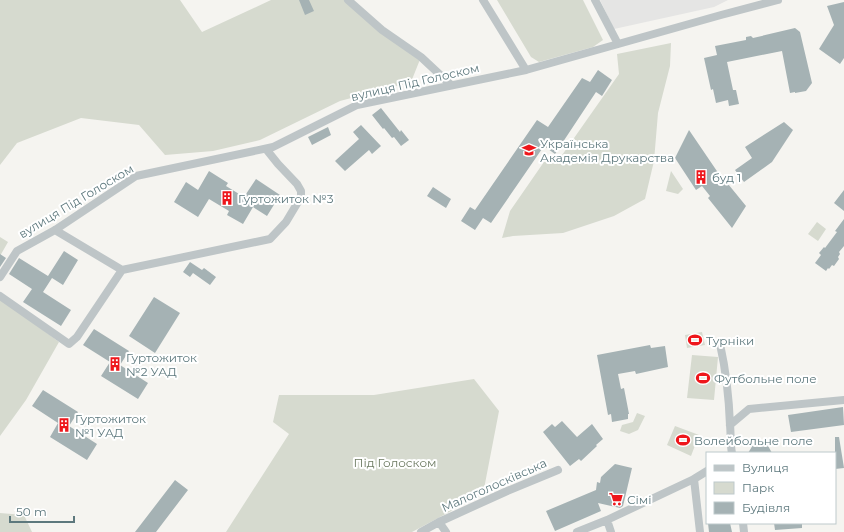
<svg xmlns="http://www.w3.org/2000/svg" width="844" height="532" font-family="Montserrat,sans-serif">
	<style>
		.built { fill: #e5e5e4 }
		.green { fill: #d6dacf }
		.building { fill: #a5b2b4 }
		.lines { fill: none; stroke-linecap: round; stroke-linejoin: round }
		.street { stroke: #bec5c7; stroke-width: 8 }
		.labels { text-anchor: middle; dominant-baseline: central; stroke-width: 4; stroke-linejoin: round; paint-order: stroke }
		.street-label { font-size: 12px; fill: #5d787d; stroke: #fff }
		.poi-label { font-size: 12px; fill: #5d787d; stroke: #fff; text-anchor: start }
		.park-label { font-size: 12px; fill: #6c7a61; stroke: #fff }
	</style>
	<rect width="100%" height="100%" fill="#f5f4f0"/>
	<path class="built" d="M 600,0 L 728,0 L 714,7 L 614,29 Z"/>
	<path class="green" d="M 0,0 L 180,0 L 202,32 L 271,0 L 350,0 L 421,57 L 411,82 L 340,101 L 260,140 L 213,151 L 165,155 L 139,125 L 81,118 L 17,143 L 0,165 Z
		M 497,0 L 583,0 L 603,40 L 593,47 L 539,62 L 531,57 Z
		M 671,43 L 670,66 L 658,113 L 654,161 L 645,199 L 614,216 L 563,233 L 513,236 L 502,238 L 510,211 L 546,159 L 560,158 L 619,74 L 617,54 Z
		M 671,171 L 683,189 L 678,194 L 666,191 Z
		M 817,222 L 826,229 L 818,241 L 808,234 Z
		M 0,237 L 8,242 L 0,256 Z
		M 0,298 L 59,342 L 26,400 L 0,436 Z
		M 702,332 L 705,345 L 687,348 L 685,335 Z
		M 692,355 L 718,357 L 714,400 L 687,398 Z
		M 474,379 L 499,411 L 483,494 L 412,532 L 226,532 L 289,434 L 273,422 L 279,395 L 374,395 Z
		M 637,413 L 645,416 L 638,430 L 629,434 L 620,431 L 622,425 L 633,422 Z
		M 675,426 L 699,435 L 691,456 L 667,445 Z
		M 0,513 L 24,515 L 32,532 L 0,532 Z"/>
	<path class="building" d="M 299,0 L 309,0 L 314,11 L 305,15 Z
		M 844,2 L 844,58 L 840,64 L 819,49 L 834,25 L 827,6 Z
		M 795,28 L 800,32 L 812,83 L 806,91 L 795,93 L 795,92 L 790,93 L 782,51 L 727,62 L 733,90 L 736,90 L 739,104 L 729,106 L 728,100 L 716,103 L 713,89 L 711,90 L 704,58 L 717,55 L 715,46 L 746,40 L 746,37 L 751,36 L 753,38 Z
		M 598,70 L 612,80 L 602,96 L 596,92 L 555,154 L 544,146 L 491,223 L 483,218 L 475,230 L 461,221 L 470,207 L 475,210 L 537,120 L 548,127 L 582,78 L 590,82 Z
		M 381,108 L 400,132 L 401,130 L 409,140 L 401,146 L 394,137 L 392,138 L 384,128 L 383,129 L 372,115 Z
		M 784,122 L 793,130 L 772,162 L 744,182 L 735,170 L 752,158 L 745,147 Z
		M 361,125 L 381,146 L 372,154 L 369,150 L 345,171 L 335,161 L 359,139 L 353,132 Z
		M 328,127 L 331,135 L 312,145 L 308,137 Z
		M 689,130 L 723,180 L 724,179 L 746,206 L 732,228 L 708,198 L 710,196 L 702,186 L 696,190 L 675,158 Z
		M 209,171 L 228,183 L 226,186 L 244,197 L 256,179 L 280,195 L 267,216 L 253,207 L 243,224 L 227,215 L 229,211 L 209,199 L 198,217 L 174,202 L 186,182 L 198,190 Z
		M 433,187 L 451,199 L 446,208 L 427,196 Z
		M 844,190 L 844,211 L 834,203 Z
		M 844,219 L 844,246 L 839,252 L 840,254 L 838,257 L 839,259 L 834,266 L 832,265 L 829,269 L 828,268 L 826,271 L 815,263 L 821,255 L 819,253 L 824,247 L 825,248 L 837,232 L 835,231 Z
		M 64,251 L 78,260 L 63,285 L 52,278 L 43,292 L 71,310 L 61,326 L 23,302 L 32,289 L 9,274 L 19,258 L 48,276 Z
		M 0,254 L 6,258 L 0,267 Z
		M 190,262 L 202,270 L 204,268 L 216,277 L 210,285 L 193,273 L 190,277 L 183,272 Z
		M 154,297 L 180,313 L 155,353 L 129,336 Z
		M 94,329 L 129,351 L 120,365 L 148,383 L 138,399 L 101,376 L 110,362 L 83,345 Z
		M 650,345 L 651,348 L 665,346 L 668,367 L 636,374 L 635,371 L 618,374 L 621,389 L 624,388 L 629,414 L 628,414 L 628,419 L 612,422 L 611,414 L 608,415 L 597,355 Z
		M 43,390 L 78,412 L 69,426 L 97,444 L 87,460 L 50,437 L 58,423 L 32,406 Z
		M 843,407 L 844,425 L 791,432 L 788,415 Z
		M 562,421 L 577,437 L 592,424 L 603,439 L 596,445 L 597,446 L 581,461 L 579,459 L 570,466 L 543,432 L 552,424 L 555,427 Z
		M 835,437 L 839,437 L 844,468 L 835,469 Z
		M 767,444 L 772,453 L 748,453 L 753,445 Z
		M 615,464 L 632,468 L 623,506 L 620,508 L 598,503 L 601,511 L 555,531 L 546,511 L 596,490 L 597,482 L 600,483 L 601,477 Z
		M 175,480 L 188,490 L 156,532 L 135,532 Z
		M 708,523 L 730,523 L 732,532 L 709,532 Z
		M 774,523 L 802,523 L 802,528 L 775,530 Z"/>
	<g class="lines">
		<path class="street" d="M 348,0 L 382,30 L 421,57 L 451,85
			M 483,0 L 526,70
			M 595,0 L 618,44
			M 55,230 L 122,270 L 270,239 L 286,222 L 301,197 L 301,191 L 297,184 L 278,164 L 266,149
			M 0,277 L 17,251 L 55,230 L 136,176 L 273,147 L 357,105 L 526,70 L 721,15 L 778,0
			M 0,296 L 69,344 L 77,337 L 122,270
			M 720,344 C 726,371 729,398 730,425 C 731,434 730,444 732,453
			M 730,425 L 749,409 L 844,400
			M 694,479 L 700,532
			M 607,520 L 611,532
			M 439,522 L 505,492 L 558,470
			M 743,523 L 744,532
			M 421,532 L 439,522 L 446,532
			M 577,532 L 607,520 L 694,479 L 707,471"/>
	</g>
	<defs>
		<symbol id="university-bare" viewBox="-9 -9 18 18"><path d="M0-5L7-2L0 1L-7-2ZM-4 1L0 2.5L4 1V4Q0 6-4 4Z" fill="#ee161b" stroke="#fff" stroke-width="2.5" paint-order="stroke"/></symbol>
		<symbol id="building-bare" viewBox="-9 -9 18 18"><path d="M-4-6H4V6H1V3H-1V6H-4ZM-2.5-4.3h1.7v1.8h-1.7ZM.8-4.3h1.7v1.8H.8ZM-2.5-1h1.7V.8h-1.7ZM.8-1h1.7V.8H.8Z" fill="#ee161b" stroke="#fff" stroke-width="2.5" paint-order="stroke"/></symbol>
		<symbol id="stadium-bare" viewBox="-9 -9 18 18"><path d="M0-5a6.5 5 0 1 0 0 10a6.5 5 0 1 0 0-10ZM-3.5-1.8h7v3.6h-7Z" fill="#ee161b" stroke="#fff" stroke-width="2.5" paint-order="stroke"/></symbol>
		<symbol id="supermarket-bare" viewBox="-9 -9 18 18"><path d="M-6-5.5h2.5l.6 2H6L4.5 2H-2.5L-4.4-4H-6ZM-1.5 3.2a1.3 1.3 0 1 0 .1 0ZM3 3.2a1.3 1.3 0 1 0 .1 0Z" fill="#ee161b" stroke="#fff" stroke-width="2.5" paint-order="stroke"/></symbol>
	</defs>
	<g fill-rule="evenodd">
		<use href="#university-bare" x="519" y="140" width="20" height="20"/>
		<use href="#building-bare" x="691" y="167" width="20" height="20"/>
		<use href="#building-bare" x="217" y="188" width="20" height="20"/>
		<use href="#stadium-bare" x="685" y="330" width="20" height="20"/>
		<use href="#building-bare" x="105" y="354" width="20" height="20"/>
		<use href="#stadium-bare" x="693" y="368" width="20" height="20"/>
		<use href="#building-bare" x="54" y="415" width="20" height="20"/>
		<use href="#stadium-bare" x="673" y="430" width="20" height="20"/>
		<use href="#supermarket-bare" x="606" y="489" width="20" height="20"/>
	</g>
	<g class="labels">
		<g class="street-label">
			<text transform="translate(415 82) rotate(-13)">вулиця Під Голоском</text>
			<text transform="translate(76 201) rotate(-31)">вулиця Під Голоском</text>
			<text transform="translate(494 485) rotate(-24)">Малоголосківська</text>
		</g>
		<g class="poi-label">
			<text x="540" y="143">Українська<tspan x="540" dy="14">Академія Друкарства</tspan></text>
			<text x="712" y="177">буд 1</text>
			<text x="238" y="198">Гуртожиток №3</text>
			<text x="706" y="340">Турніки</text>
			<text x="126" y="357">Гуртожиток<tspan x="126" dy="14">№2 УАД</tspan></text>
			<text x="714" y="378">Футбольне поле</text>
			<text x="75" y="418">Гуртожиток<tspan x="75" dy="14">№1 УАД</tspan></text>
			<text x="694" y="440">Волейбольне поле</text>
			<text x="627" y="499">Сімі</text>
		</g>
		<g class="park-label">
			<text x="395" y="462">Під Голоском</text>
		</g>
	</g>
	<rect x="706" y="452" width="130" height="72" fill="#ffffff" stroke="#bec9cb"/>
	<rect x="714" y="465" width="20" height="6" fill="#bec5c7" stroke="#bec9cb"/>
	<text x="742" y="472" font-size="12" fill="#5d787d">Вулиця</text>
	<rect x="714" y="482" width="20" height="12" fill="#d6dacf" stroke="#bec9cb"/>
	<text x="742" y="492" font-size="12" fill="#5d787d">Парк</text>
	<rect x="714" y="502" width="20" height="12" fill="#a5b2b4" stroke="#bec9cb"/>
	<text x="742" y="512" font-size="12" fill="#5d787d">Будівля</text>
	<path d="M10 516v6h64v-6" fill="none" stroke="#5d787d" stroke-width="2"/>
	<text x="16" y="516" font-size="12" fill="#5d787d" stroke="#ffffff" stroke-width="3" paint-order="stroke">50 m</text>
</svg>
